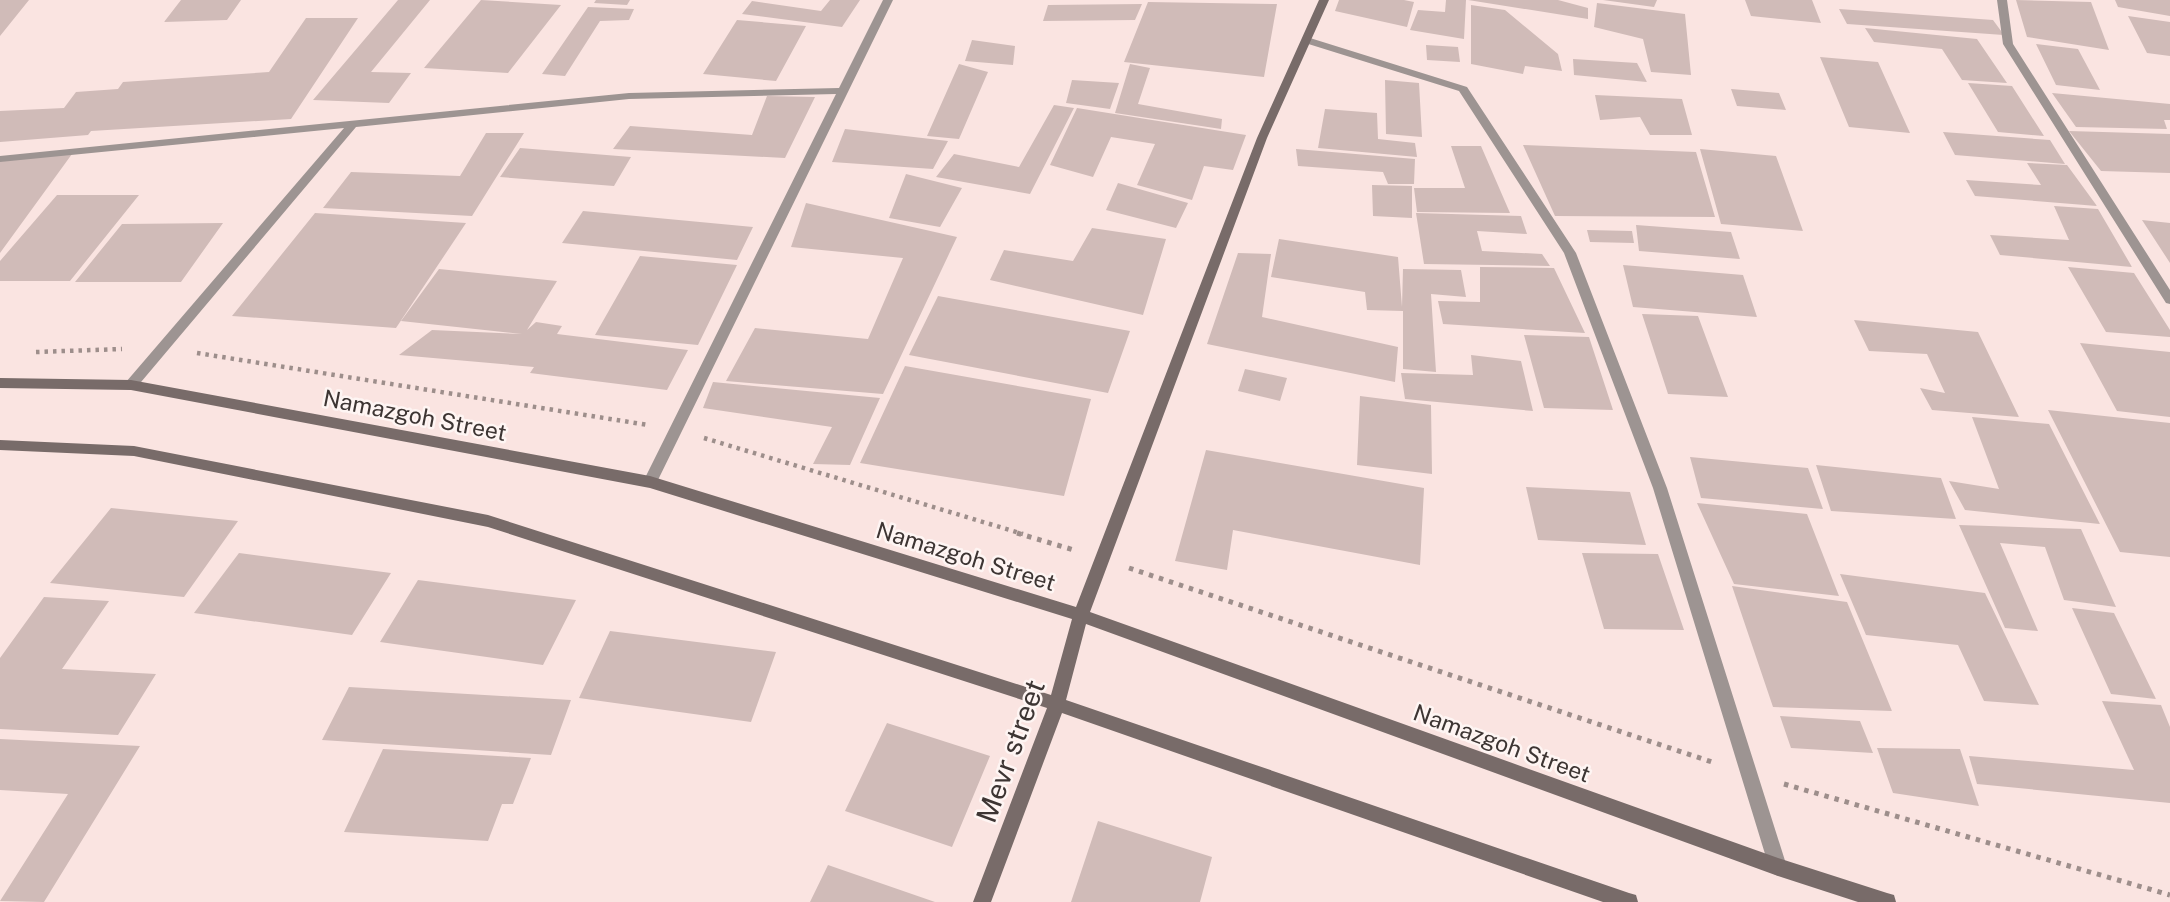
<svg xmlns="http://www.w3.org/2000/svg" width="2170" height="902" font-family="'Public Sans',sans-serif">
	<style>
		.building { fill: #d0bbb8 }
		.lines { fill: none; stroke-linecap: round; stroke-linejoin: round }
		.path-far1 { stroke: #9d8e8b; stroke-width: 4.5; stroke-dasharray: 3.5 5; stroke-linecap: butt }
		.path { stroke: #9d8e8b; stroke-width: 5; stroke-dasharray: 4.5 6; stroke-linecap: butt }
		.street { fill: #9d9492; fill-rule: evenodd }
		.secondary { fill: #786b69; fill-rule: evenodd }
		.labels { text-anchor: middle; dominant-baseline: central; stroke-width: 5; stroke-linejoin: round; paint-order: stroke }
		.street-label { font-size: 23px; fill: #3d3533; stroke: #fef5f3 }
		.near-street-label { font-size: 28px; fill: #3d3533; stroke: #fef5f3 }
	</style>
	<rect width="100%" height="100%" fill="#fae4e1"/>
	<path class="building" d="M 0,0 L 29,0 L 0,36 Z
		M 181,0 L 241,0 L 227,20 L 164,22 Z
		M 398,0 L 430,0 L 371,72 L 411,73 L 389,103 L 313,100 Z
		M 481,0 L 561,5 L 508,73 L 424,68 Z
		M 596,0 L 630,0 L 627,5 L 594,3 Z
		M 830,0 L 860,0 L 842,27 L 742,14 L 752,1 L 821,11 Z
		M 1339,0 L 1404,0 L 1414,2 L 1407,27 L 1335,11 Z
		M 1446,0 L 1466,0 L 1464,39 L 1410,30 L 1418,10 L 1445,12 Z
		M 1468,0 L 1558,0 L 1588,8 L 1588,19 Z
		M 1603,0 L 1657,0 L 1654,7 Z
		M 1745,0 L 1812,0 L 1821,23 L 1751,16 Z
		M 2016,0 L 2091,2 L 2109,50 L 2027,37 Z
		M 2115,0 L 2170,0 L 2170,16 L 2118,7 Z
		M 1148,2 L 1277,4 L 1264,77 L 1124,62 Z
		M 1597,3 L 1685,14 L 1691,75 L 1651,72 L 1643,39 L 1594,27 Z
		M 1142,4 L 1135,20 L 1043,21 L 1048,5 Z
		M 1471,5 L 1505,10 L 1558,54 L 1562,71 L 1525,66 L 1523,74 L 1471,64 Z
		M 588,7 L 634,9 L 629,20 L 600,21 L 565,76 L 542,74 Z
		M 1839,9 L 1993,20 L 2004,35 L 1847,24 Z
		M 2128,16 L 2170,22 L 2170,56 L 2147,53 Z
		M 306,18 L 358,18 L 291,119 L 91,131 L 88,135 L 0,142 L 0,111 L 64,108 L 76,92 L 118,89 L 123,82 L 269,72 Z
		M 737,20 L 806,26 L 776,81 L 703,74 Z
		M 1865,28 L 1977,39 L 2007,83 L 1962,80 L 1942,49 L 1874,42 Z
		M 972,40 L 1015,46 L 1013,65 L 965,61 Z
		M 2036,44 L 2078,49 L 2100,90 L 2056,85 Z
		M 1426,45 L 1458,47 L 1460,62 L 1427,60 Z
		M 1820,57 L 1878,62 L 1910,133 L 1849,127 Z
		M 1573,59 L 1637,63 L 1647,82 L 1574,75 Z
		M 959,64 L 988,72 L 959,139 L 927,136 Z
		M 1130,64 L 1150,68 L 1138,104 L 1222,119 L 1221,129 L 1115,113 Z
		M 1072,80 L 1119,83 L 1110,109 L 1066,103 Z
		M 1385,80 L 1419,83 L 1422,137 L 1386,134 Z
		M 1968,83 L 2012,86 L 2044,136 L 1998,132 Z
		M 1731,89 L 1779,93 L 1786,110 L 1737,106 Z
		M 2052,93 L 2170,104 L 2170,120 L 2164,120 L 2167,129 L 2076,127 Z
		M 1595,95 L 1682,99 L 1692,135 L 1650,135 L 1640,117 L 1600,120 Z
		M 767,96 L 815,97 L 785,158 L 613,149 L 630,126 L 752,135 Z
		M 1054,105 L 1074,108 L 1030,194 L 936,177 L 954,154 L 1019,167 Z
		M 1077,108 L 1246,135 L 1233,170 L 1204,166 L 1192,200 L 1137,185 L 1155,144 L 1111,137 L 1093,177 L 1050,165 Z
		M 1325,109 L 1377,113 L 1378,139 L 1415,143 L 1417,157 L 1318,148 Z
		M 845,129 L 948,141 L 933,169 L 832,162 Z
		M 2069,131 L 2170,134 L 2170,173 L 2101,171 Z
		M 1943,132 L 2050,140 L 2065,164 L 1955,155 Z
		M 486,133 L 524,133 L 472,216 L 323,208 L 351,172 L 460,176 Z
		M 1523,145 L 1696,152 L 1715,217 L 1555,216 Z
		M 1451,146 L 1481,146 L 1510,213 L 1417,212 L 1414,188 L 1465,188 Z
		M 520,148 L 631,157 L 614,186 L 500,177 Z
		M 1296,149 L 1415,159 L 1414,184 L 1388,184 L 1383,172 L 1298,166 Z
		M 1700,149 L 1776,156 L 1803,231 L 1721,224 Z
		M 72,154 L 0,253 L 0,159 Z
		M 2027,163 L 2067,165 L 2097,206 L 1975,196 L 1966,180 L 2041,185 Z
		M 906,174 L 962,188 L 940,227 L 889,218 Z
		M 1118,183 L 1188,203 L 1176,228 L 1106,210 Z
		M 1372,185 L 1412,186 L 1412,218 L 1373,216 Z
		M 57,195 L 139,195 L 70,281 L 0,281 L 0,261 Z
		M 806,203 L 957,237 L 883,394 L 726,381 L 755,328 L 868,339 L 903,258 L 791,247 Z
		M 2054,206 L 2098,209 L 2132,267 L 2000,255 L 1990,235 L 2069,240 Z
		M 583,211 L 753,227 L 737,260 L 562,243 Z
		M 315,213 L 466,223 L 396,328 L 232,316 Z
		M 1416,213 L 1521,216 L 1527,234 L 1477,231 L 1482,251 L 1542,254 L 1550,266 L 1424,264 Z
		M 2142,220 L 2170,223 L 2170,263 Z
		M 223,223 L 181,282 L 75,282 L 122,224 Z
		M 1636,225 L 1731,232 L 1740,259 L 1639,251 Z
		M 1092,228 L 1166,239 L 1143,315 L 990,280 L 1004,250 L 1073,261 Z
		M 1587,230 L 1632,231 L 1634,243 L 1590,242 Z
		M 1279,239 L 1398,257 L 1402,307 L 1403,269 L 1461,270 L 1466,297 L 1431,294 L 1436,372 L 1403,369 L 1403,311 L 1367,310 L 1365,292 L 1271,277 Z
		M 1238,253 L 1271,254 L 1262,317 L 1398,347 L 1395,382 L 1207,344 Z
		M 640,256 L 737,265 L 698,345 L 595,335 Z
		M 1623,265 L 1743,275 L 1757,317 L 1633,307 Z
		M 1480,267 L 1554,268 L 1585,333 L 1443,324 L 1438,301 L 1480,302 Z
		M 2068,267 L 2134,273 L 2170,330 L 2170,337 L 2106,332 Z
		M 439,269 L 557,281 L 527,330 L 536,322 L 562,326 L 557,334 L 688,350 L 667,390 L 530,373 L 534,367 L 399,355 L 432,330 L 522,334 L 401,321 Z
		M 938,296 L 1130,331 L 1108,393 L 909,355 Z
		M 1642,314 L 1698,316 L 1728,397 L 1668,394 Z
		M 1854,320 L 1978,332 L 2019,417 L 1932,410 L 1920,388 L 1945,393 L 1927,354 L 1869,351 Z
		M 1524,335 L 1589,337 L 1613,410 L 1544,408 Z
		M 2080,343 L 2170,352 L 2170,417 L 2117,411 Z
		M 1471,355 L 1521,361 L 1533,411 L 1405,399 L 1401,373 L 1473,375 Z
		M 905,366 L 1091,399 L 1064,496 L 860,463 Z
		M 1245,369 L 1287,378 L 1280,401 L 1238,391 Z
		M 713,382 L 880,398 L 850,465 L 813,464 L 832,427 L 703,408 Z
		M 1360,396 L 1431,405 L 1432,474 L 1357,465 Z
		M 2048,410 L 2170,423 L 2170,557 L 2120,552 Z
		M 1972,417 L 2049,424 L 2100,524 L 1965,510 L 1949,481 L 1999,489 Z
		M 1206,450 L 1424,488 L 1420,565 L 1233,530 L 1227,570 L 1175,561 Z
		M 1690,457 L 1808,468 L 1823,509 L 1701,498 Z
		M 1816,465 L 1941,478 L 1956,519 L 1831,511 Z
		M 1526,487 L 1630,492 L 1646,545 L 1538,540 Z
		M 1697,503 L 1807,514 L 1839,596 L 1734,584 Z
		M 111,508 L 238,521 L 184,597 L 50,583 Z
		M 1959,525 L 2081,529 L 2116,607 L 2064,600 L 2045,547 L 2000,543 L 2038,631 L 2005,628 Z
		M 239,553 L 391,573 L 352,635 L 194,613 Z
		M 1582,553 L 1658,554 L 1684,630 L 1604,629 Z
		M 1840,574 L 1985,593 L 2039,705 L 1984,701 L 1958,645 L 1866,635 Z
		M 418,580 L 576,600 L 543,665 L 380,642 Z
		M 1732,586 L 1847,602 L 1892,711 L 1773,707 Z
		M 44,597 L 109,601 L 62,669 L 156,674 L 118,735 L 0,729 L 0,658 Z
		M 2072,608 L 2114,613 L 2156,699 L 2111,694 Z
		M 610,631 L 776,652 L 751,722 L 579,698 Z
		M 349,687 L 571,700 L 551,755 L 322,740 Z
		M 2102,701 L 2161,705 L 2170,727 L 2170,803 L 1977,784 L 1969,756 L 2134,770 Z
		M 1780,716 L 1860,721 L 1873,753 L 1791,748 Z
		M 887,723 L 990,756 L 952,847 L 845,811 Z
		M 0,739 L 140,746 L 44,902 L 0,901 L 68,794 L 0,790 Z
		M 1877,748 L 1960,749 L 1979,806 L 1893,793 Z
		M 383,749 L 531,758 L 513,804 L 502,804 L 488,841 L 344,832 Z
		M 1098,821 L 1212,857 L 1200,902 L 1071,902 Z
		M 828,865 L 935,902 L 810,902 Z"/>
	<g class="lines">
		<path class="path-far1" d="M 36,352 L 122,349
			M 197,353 L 648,425
			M 704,438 L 1023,534"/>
		<path class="path" d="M 1017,533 L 1074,550
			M 1129,568 L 1712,762
			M 1784,784 L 2170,895"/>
		<path class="street" d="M 883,0 L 893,0 L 657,482 L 655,486 L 645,486 L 643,482 L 836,94 L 629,99 L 356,127 L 136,388 L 126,388 L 124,385 L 126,382 L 344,128 L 0,162 L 0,156 L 629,93 L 839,88 Z
			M 1997,0 L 2007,0 L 2013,44 L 2170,290 L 2170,304 L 2166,303 L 2003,44 Z
			M 1302,38 L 1310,38 L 1467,87 L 1576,253 L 1667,488 L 1787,867 L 1784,873 L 1778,876 L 1772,873 L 1769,867 L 1653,488 L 1564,253 L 1459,91 L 1302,42 Z"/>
		<path class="secondary" d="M 1319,0 L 1329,0 L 1267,138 L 1090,612 L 1778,858 L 1887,893 L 1894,895 L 1896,902 L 1858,902 L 1778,876 L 1086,624 L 1066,700 L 1629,893 L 1636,895 L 1638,902 L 1603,902 L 1062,713 L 991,902 L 973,902 L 1047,708 L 488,527 L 134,456 L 0,450 L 0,440 L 134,446 L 488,515 L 1051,695 L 1072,619 L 650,488 L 131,390 L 0,388 L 0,378 L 131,380 L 650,476 L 1076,607 L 1257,138 Z"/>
	</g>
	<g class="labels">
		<g class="street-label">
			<text transform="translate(415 415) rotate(11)">Namazgoh Street</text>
			<text transform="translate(966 556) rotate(17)">Namazgoh Street</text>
			<text transform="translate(1502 743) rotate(20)">Namazgoh Street</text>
		</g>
		<g class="near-street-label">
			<text transform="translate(1010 751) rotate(-70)">Mevr street</text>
		</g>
	</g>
</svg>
